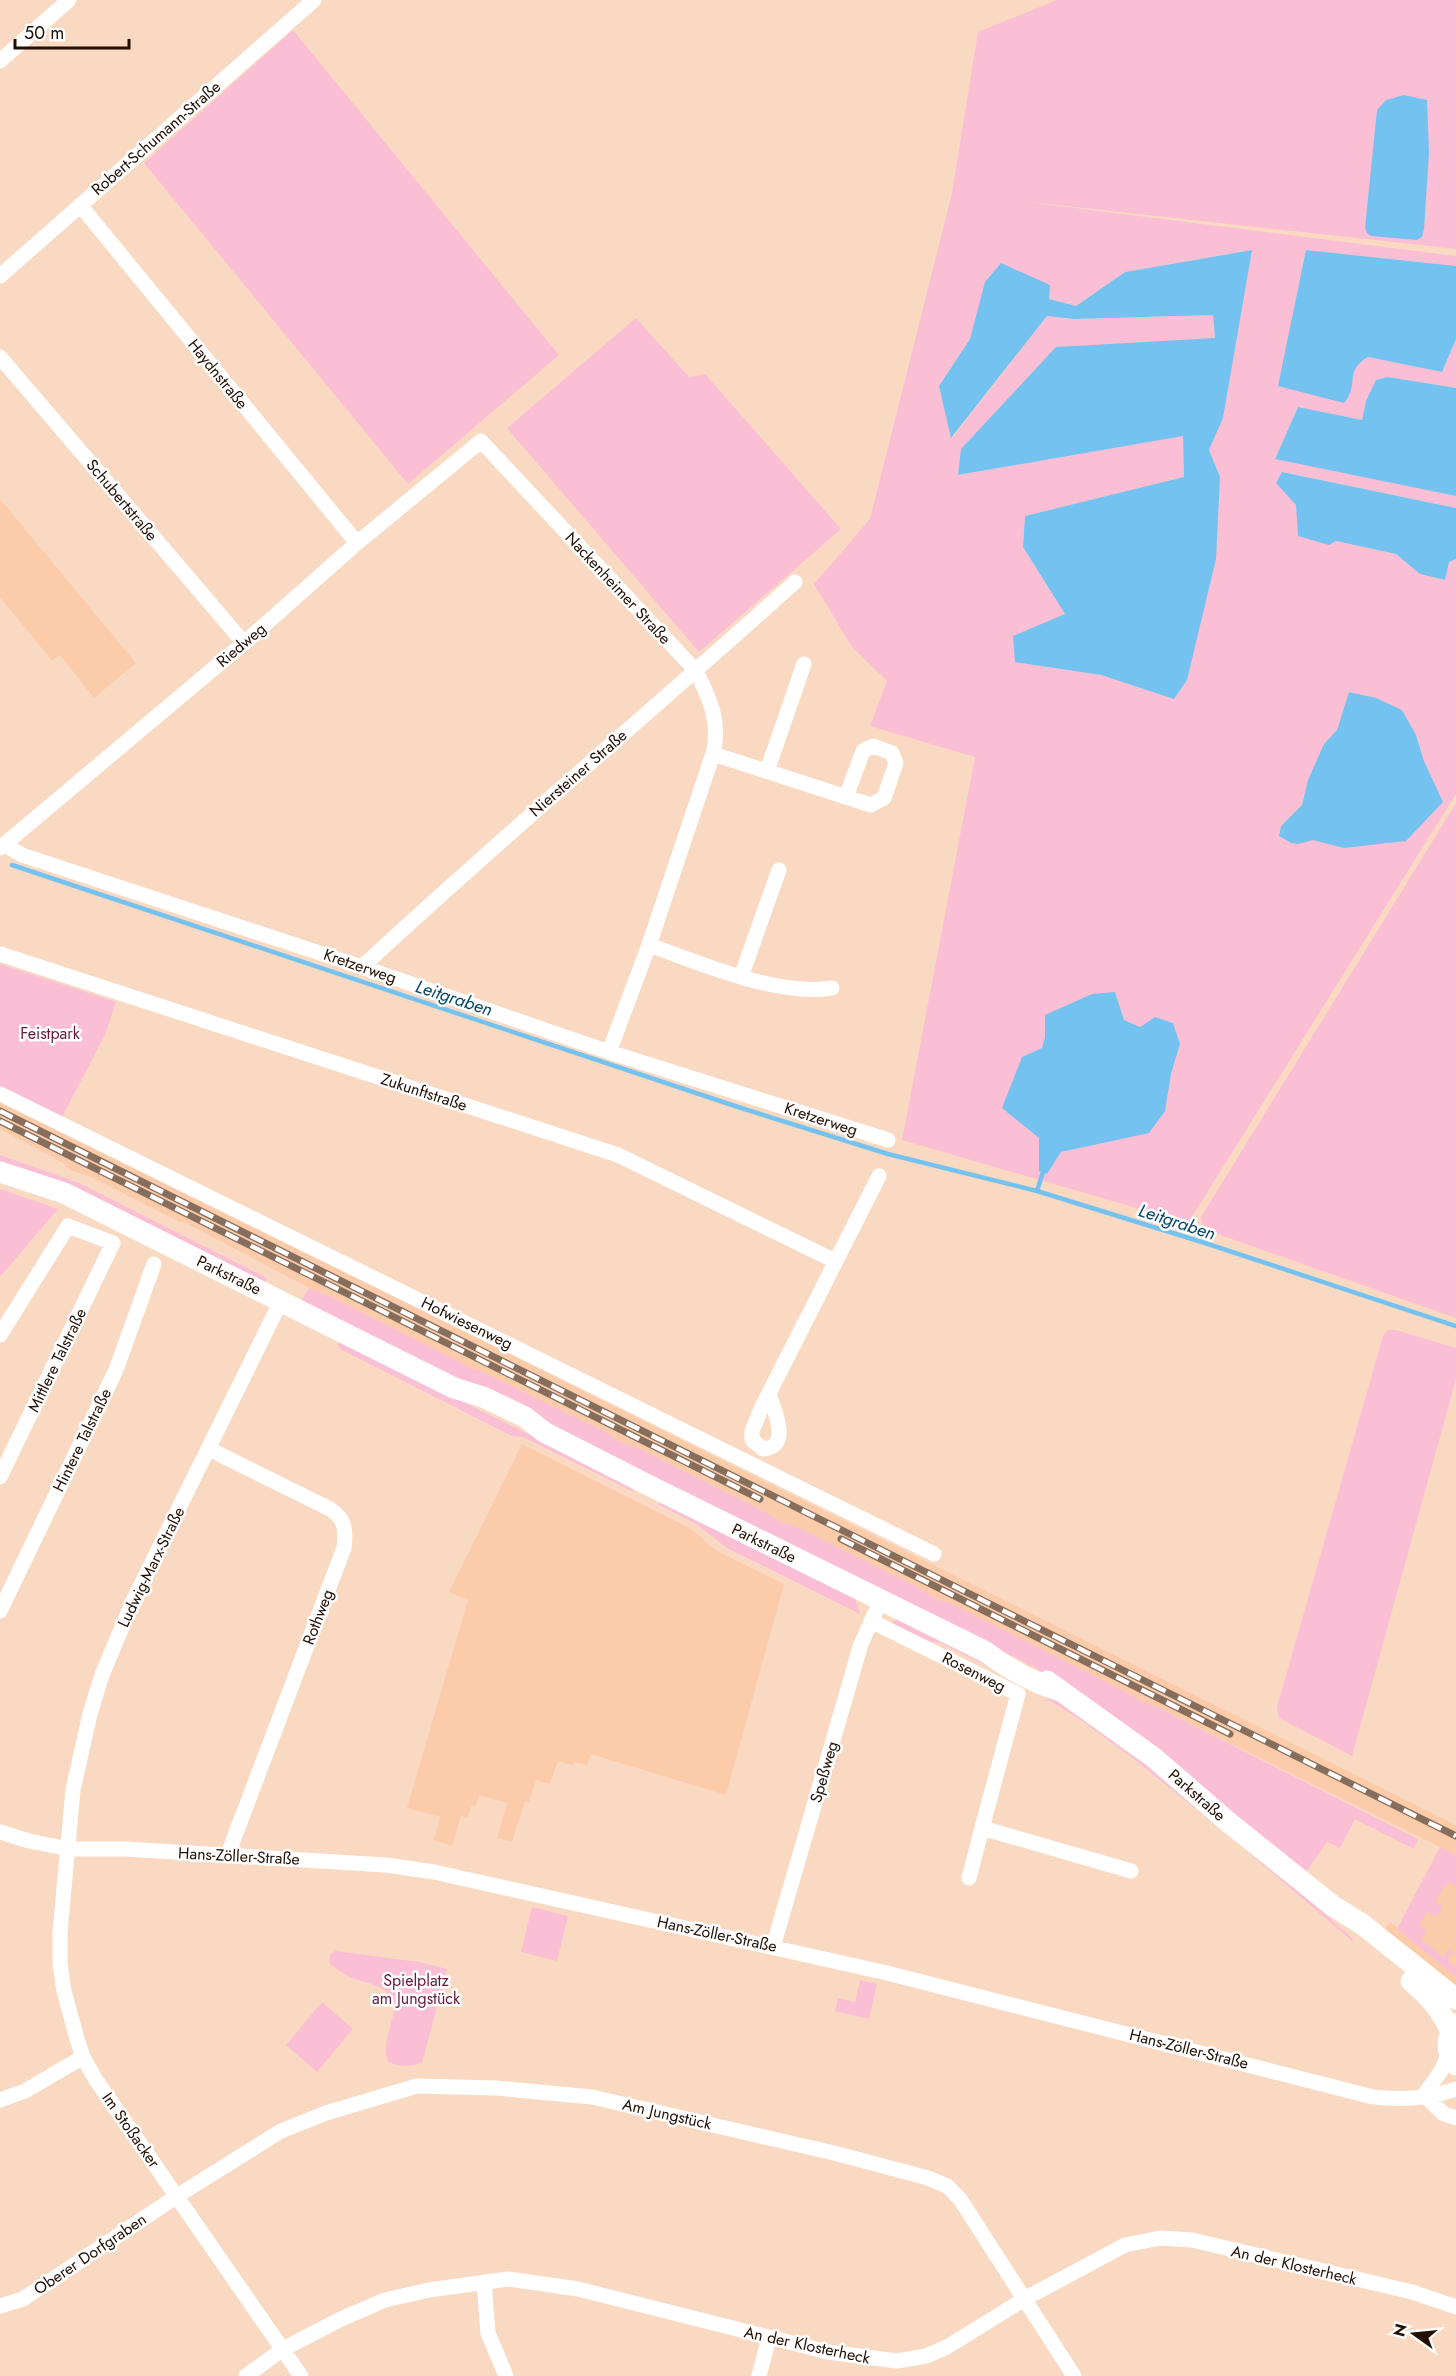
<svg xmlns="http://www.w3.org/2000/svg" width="1456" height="2376" font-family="Jost,sans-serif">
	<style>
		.built { fill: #fbcbaa }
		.green { fill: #fabfd4; fill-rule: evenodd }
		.water { fill: #74c2f0 }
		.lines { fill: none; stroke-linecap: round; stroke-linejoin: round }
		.stream { stroke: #74c2f0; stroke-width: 4.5 }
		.minor { stroke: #fff; stroke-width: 15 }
		.secondary { stroke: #fff; stroke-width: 21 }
		.rail-casing { stroke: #866d5c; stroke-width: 7 }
		.rail { stroke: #fff; stroke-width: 4.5; stroke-dasharray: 14; stroke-linecap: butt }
		.labels { text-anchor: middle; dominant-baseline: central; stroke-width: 5; stroke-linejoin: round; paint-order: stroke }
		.street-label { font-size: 16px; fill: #210f03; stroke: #fff }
		.park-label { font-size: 16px; fill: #67163d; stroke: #fff }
		.water-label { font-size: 18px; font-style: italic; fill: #034867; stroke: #fff }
	</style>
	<rect width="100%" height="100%" fill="#fad9c3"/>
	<path class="built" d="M 0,499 L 136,663 L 94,698 L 60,655 L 52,661 L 0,597 Z
		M 0,1101 L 1456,1825 L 1456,1986 L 1383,1931 L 1390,1922 L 1398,1928 L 1440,1847 L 1159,1708 L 1139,1700 L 1130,1694 L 948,1602 L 938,1600 L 917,1587 L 795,1526 L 783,1523 L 764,1511 L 640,1449 L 618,1441 L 610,1434 L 485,1373 L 474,1369 L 332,1297 L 309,1288 L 188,1224 L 178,1221 L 91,1177 L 70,1170 L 63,1163 L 0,1129 Z
		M 522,1444 L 691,1529 L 717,1551 L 784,1584 L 726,1795 L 591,1754 L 587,1765 L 574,1762 L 572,1765 L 558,1761 L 550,1784 L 536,1780 L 529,1802 L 525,1801 L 512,1842 L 497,1838 L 507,1803 L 479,1795 L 476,1806 L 471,1805 L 468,1817 L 461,1816 L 452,1846 L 434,1840 L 440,1817 L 407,1808 L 468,1600 L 449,1592 Z"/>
	<path class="green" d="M 1057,0 L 1456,0 L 1456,249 L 1020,201 L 1456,256 L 1456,266 L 1307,250 L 1353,374 L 1357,364 L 1368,357 L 1442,372 L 1456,339 L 1456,388 L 1388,377 L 1366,401 L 1362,420 L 1298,407 L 1275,458 L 1456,496 L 1456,508 L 1283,472 L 1336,541 L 1396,554 L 1420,574 L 1444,580 L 1449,562 L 1456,559 L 1456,794 L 1188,1223 L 902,1140 L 975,757 L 870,726 L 887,681 L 852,647 L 814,584 L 870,519 L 952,193 L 978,32 ZM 1251,250 L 1223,418 L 1209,450 L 1220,477 L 1174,698 L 1101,675 L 1016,662 L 1065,614 L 1023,547 L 1025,516 L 1185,477 L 1183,435 L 959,475 L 1056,347 L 1215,339 L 1213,315 L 1074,319 L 1047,316 L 952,438 L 939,386 L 970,339 L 1048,299 L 1076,306 L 1125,272 ZM 1350,692 L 1416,735 L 1424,761 L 1344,848 C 1334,845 1325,842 1315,840 C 1297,838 1303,850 1279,836 L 1281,826 L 1302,805 L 1308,780 L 1324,744 L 1337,730 ZM 1115,992 L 1124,1020 L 1180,1044 L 1171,1074 L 1086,1146 L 1061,1152 L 1047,1174 L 1039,1170 L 1042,1048 L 1045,1037 Z
		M 293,30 L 559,355 L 408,484 L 144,163 Z
		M 636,318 L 689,377 L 705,374 L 841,529 L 699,652 L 507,428 Z
		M 1456,803 L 1456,1318 L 1209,1231 L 1203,1225 L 1201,1217 Z
		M 0,964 L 116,1002 L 105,1035 L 62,1117 L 0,1087 Z
		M 0,1155 L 79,1183 L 267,1278 L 265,1283 L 0,1162 Z
		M 0,1189 L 58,1209 L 0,1277 Z
		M 309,1288 L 332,1297 L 474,1369 L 485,1373 L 610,1434 L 618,1441 L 640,1449 L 764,1511 L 783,1523 L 795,1526 L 917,1587 L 938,1600 L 948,1602 L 1130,1694 L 1139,1700 L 1159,1708 L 1418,1839 L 1414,1849 L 1355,1819 L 1340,1848 L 1327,1842 L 1305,1873 L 1068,1688 L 1032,1666 L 300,1303 Z
		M 1388,1330 L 1396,1330 L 1456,1348 L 1456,1379 L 1352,1756 L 1279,1718 L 1277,1707 L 1383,1336 Z
		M 342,1342 L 629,1484 L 634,1492 L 523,1437 L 512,1436 L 340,1349 L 337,1344 Z
		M 661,1503 L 855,1598 L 860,1614 L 727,1548 L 696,1524 L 658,1504 Z
		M 899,1619 L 1063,1703 L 1087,1718 L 1245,1843 L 1353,1939 L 1352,1941 L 1233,1839 L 1134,1759 L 1084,1722 L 1027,1686 L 939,1642 L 932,1642 L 892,1625 L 893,1621 Z
		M 1440,1847 L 1456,1855 L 1456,1887 L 1448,1882 L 1435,1901 L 1443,1907 L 1438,1915 L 1434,1916 L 1427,1912 L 1419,1925 L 1427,1930 L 1421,1939 L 1443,1957 L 1450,1949 L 1453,1952 L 1447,1960 L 1456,1968 L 1456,1977 L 1397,1929 Z
		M 532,1907 L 568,1916 L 557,1961 L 521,1952 Z
		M 335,1951 L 419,1962 L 447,1969 L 422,2063 C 409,2067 401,2067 388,2062 C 382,2046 391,2027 394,2011 C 398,1986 366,1984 350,1977 C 343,1974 337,1969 330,1964 L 330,1955 Z
		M 860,1980 L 877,1984 L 869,2019 L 835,2011 L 838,1998 L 855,2002 Z
		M 322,2002 L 353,2029 L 317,2072 L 286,2045 Z"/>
	<path class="water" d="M 1404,95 L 1427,100 L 1429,153 L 1424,229 L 1422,237 L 1417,240 L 1371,236 L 1367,233 L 1365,228 L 1377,110 L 1386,100 Z
		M 1252,250 L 1223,418 L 1209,450 L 1220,477 L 1216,559 L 1187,680 L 1174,699 L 1101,675 L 1015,662 L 1013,636 L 1065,614 L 1023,547 L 1025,516 L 1184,477 L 1183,436 L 958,475 L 961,449 L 1056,347 L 1215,338 L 1213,315 L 1074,319 L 1047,316 L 951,438 L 939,386 L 970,339 L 985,282 L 1001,263 L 1050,285 L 1049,299 L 1076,306 L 1125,272 Z
		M 1306,250 L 1456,266 L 1456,339 L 1442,372 L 1368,357 C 1343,372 1360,385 1344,403 L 1278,386 Z
		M 1388,377 L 1456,388 L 1456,496 L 1275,459 L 1298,407 L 1362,420 L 1366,401 L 1376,380 Z
		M 1282,472 L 1456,508 L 1456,559 L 1449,562 L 1445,580 L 1420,574 L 1396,554 L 1336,541 L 1329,545 L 1298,536 L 1296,505 L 1276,483 Z
		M 1349,692 L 1376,698 L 1402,710 L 1416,735 L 1424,761 L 1443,802 L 1406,841 L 1344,848 L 1313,840 L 1298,844 L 1291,843 L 1279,836 L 1281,826 L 1302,805 L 1308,780 L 1324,744 L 1337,730 Z
		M 1115,992 L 1124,1020 L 1140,1027 L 1155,1017 L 1173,1023 L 1180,1044 L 1171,1074 L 1165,1111 L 1149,1133 L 1061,1152 L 1047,1174 L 1039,1171 L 1039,1138 L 1002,1108 L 1022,1057 L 1042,1048 L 1045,1037 L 1045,1015 L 1092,994 Z"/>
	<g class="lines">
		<path class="stream" d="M 12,865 L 741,1108 L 888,1154 L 1037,1191 L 1205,1243 L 1456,1326
			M 1037,1191 L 1043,1172"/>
		<path class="minor" d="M 0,61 L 69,0
			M 80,205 L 357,543
			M 0,276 L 314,0
			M 0,357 L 244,643
			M 713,754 L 871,805 L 884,798 L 896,763 L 892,753 L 873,746 L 863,751 L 846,797
			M 767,771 L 804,664
			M 6,843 L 10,848 L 22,855 L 362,967 L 609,1052 L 888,1140
			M 0,848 L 244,643 L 357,543 L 481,441 L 696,671 C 710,699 721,723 713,754 L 649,945 L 609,1052
			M 649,945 C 700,963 778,997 832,988
			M 0,954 L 618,1155 L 835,1261
			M 362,967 C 504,835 652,711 795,582
			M 741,977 L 779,870
			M 0,1094 L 934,1554
			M 281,1301 L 133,1601 L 102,1675 L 90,1714 L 73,1790 L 60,1932 L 60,1963 L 64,1991 L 77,2039 L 83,2057 L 96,2080 L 301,2376
			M 0,1335 L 68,1226 L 113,1243 L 0,1477
			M 769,1394 C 774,1410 792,1447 763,1449 L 752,1440 L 752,1431 L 761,1409 L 879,1176
			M 209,1449 L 330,1509 C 346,1519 346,1531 344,1548 L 228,1854
			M 0,1611 L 116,1370 L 154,1264
			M 871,1621 L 1018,1694 L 982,1828 L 1131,1871
			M 0,1832 L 29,1841 L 69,1849 L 125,1849 L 386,1865 L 434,1872 L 887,1973 L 1373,2097 C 1400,2100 1430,2098 1456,2089
			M 969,1878 L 982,1828
			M 773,1947 L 861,1644 L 881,1600
			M 1424,2095 L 1441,2071 L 1449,2053
			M 1424,2095 L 1444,2114 L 1456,2118
			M 0,2100 L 25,2091 L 83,2057
			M 484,2282 L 488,2333 L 506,2376
			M 0,2306 L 23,2299 L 177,2196 L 281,2131 L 326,2113 L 417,2086 L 496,2088 L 592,2097 L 838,2154 L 928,2178 L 947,2186 L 960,2199 L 1074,2376
			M 246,2376 L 283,2349 L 341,2319 L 385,2300 L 429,2290 L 508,2279 L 578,2289 L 828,2352 L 897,2361 L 926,2356 L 947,2347 L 1026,2298 L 1125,2245 L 1160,2238 L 1192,2240 L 1412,2292 L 1456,2307
			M 759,2376 L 769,2338"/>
		<path class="secondary" d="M 0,1172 L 64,1193 L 454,1388 L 483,1397 L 525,1417 L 544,1432 L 648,1485 L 986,1652 C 1008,1669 1031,1681 1057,1690
			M 1047,1681 L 1153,1757 L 1227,1821 L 1333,1906 L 1362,1924 L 1456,1999
			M 1411,1981 C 1431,1998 1439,2008 1451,2031
			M 1456,2024 C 1446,2037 1445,2052 1456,2065"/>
		<defs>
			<path id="rail" d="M 0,1111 L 1456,1836
				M 0,1121 L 760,1499
				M 841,1539 L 1230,1734"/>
		</defs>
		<use href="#rail" class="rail-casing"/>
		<use href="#rail" class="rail"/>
	</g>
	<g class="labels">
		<g class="street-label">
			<text transform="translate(156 138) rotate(-41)">Robert-Schumann-Straße</text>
			<text transform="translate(218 374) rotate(51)">Haydnstraße</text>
			<text transform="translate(122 500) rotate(50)">Schubertstraße</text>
			<text transform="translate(618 588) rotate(47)">Nackenheimer Straße</text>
			<text transform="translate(241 645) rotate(-40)">Riedweg</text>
			<text transform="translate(578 773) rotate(-41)">Niersteiner Straße</text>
			<text transform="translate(360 966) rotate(19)">Kretzerweg</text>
			<text transform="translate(424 1092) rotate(18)">Zukunftstraße</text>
			<text transform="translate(821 1119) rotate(18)">Kretzerweg</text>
			<text transform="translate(229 1275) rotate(26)">Parkstraße</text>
			<text transform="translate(467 1323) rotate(26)">Hofwiesenweg</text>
			<text transform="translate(57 1360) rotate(-64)">Mittlere Talstraße</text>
			<text transform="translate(82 1440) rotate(-64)">Hintere Talstraße</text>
			<text transform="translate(764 1543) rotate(26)">Parkstraße</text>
			<text transform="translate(151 1567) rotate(-64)">Ludwig-Marx-Straße</text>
			<text transform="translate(318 1617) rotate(-69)">Rothweg</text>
			<text transform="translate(974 1672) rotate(27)">Rosenweg</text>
			<text transform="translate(824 1772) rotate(-74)">Speßweg</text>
			<text transform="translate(1197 1795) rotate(41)">Parkstraße</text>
			<text transform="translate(239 1856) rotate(3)">Hans-Zöller-Straße</text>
			<text transform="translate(717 1934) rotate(12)">Hans-Zöller-Straße</text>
			<text transform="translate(1189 2049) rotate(14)">Hans-Zöller-Straße</text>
			<text transform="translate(667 2114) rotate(13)">Am Jungstück</text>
			<text transform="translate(131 2130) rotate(55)">Im Stoßacker</text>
			<text transform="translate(90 2254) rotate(-34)">Oberer Dorfgraben</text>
			<text transform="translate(1294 2265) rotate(13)">An der Klosterheck</text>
			<text transform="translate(807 2345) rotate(12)">An der Klosterheck</text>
		</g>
		<g class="park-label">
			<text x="50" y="1033">Feistpark</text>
			<text x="416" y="1980">Spielplatz<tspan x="416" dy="18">am Jungstück</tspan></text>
		</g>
		<g class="water-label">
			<text transform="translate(454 998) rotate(18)">Leitgraben</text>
			<text transform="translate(1177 1222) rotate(18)">Leitgraben</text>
		</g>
	</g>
	<g transform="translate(1414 2334) rotate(285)" stroke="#ffffff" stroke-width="4.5" paint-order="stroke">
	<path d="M0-4.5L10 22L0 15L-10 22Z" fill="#210f03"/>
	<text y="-9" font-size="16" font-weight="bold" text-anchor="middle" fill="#210f03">N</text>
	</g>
	<path d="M15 39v9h114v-9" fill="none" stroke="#210f03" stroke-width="3"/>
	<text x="24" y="39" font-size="18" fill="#210f03" stroke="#ffffff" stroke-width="4.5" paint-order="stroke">50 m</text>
</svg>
